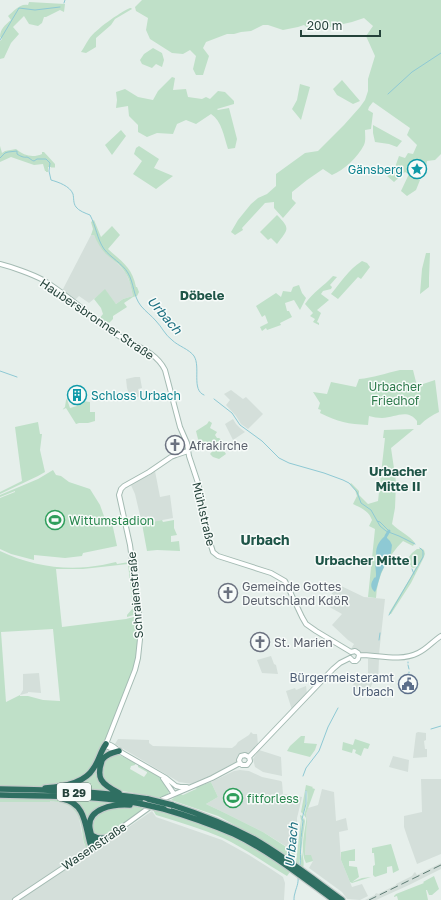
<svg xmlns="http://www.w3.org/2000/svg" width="441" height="900" font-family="'Golos Text',sans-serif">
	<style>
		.built { fill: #d4dfda }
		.green { fill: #bfe0c8; fill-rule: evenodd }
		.water { fill: #8ec9d4 }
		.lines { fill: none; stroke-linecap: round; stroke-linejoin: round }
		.stream { stroke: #8ec9d4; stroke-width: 1 }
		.canal { stroke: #8ec9d4; stroke-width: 3 }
		.secondary-casing { stroke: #a4bbb3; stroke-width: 6 }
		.highway-casing { stroke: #c2cac8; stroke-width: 8 }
		.secondary { stroke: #fff; stroke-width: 4 }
		.highway { stroke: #2f6f62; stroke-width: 5.5 }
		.rail { stroke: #5f7d75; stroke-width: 1; stroke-dasharray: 8 4; stroke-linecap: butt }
		.highway-bridge-casing { stroke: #c2cac8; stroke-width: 8; stroke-linecap: butt }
		.highway-bridge { stroke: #2f6f62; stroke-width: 5.5 }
		.labels { text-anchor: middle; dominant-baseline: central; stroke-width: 3; stroke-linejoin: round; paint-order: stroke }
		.shield { fill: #f7fbf9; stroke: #637a73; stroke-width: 1 }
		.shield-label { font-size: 11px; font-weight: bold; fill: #24423a }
		.culture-label { font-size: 12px; fill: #0d838f; stroke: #f7fbf9; text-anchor: end }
		.street-label { font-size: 12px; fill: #24423a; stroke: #f7fbf9 }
		.park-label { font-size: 12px; fill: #2d7a4b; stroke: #f7fbf9 }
		.worship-label { font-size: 12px; fill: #5b616d; stroke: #f7fbf9; text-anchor: start }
		.leisure-label { font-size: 12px; fill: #27864d; stroke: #f7fbf9; text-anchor: start }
		.service-label { font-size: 12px; fill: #4e5e75; stroke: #f7fbf9; text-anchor: end }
		.neighbourhood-label { font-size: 13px; font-weight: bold; fill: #1f5548; stroke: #f7fbf9 }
		.water-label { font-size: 13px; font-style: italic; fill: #1c6f80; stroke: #f7fbf9 }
		.quarter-label { font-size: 14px; font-weight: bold; fill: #1f5548; stroke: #f7fbf9 }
	</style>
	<rect width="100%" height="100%" fill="#e6efeb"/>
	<path class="built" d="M 91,235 L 94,235 L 101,247 L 119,265 L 126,273 L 130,283 L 133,296 L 123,299 L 116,304 L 105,290 L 89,303 L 79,296 L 75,300 L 62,291 Z
		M 135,377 L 140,377 L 142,388 L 138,389 L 140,396 L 131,400 L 127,388 L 126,379 Z
		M 231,390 L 243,399 L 246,397 L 263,414 L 248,429 L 241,424 L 236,416 L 226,405 L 230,400 L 224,394 Z
		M 233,419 L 236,424 L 240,428 L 245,432 L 233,440 L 225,424 Z
		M 155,471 L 160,497 L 170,495 L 173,518 L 142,524 L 135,494 L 130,483 L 148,476 Z
		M 337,584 L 364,597 L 385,599 L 379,654 L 360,653 L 355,649 L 351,649 L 354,644 L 348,640 L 332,625 L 342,614 L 326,605 Z
		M 271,656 L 274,664 L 276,665 L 278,674 L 262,673 L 257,660 Z
		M 368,659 L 379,659 L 378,682 L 373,682 L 368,693 L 352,687 L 356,679 L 369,681 L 370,675 L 368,675 Z
		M 39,673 L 41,693 L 28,692 L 28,693 L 20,695 L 23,690 L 23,674 Z
		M 306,686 L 307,694 L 292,710 L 286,691 L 295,688 L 296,690 Z
		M 251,732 L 253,734 L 257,734 L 258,745 L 249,753 L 242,753 L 238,756 L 236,762 L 215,774 L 192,784 L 179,782 L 115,744 L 118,739 L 149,740 L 149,743 L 153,746 L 232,748 L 236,745 L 238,742 L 249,735 Z
		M 418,732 L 426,733 L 426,740 L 424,741 L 425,749 L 427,749 L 427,757 L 413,758 L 416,733 Z
		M 259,750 L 281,757 L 282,776 L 263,772 L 255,767 L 253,759 Z
		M 393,756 L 409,760 L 408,772 L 389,767 Z
		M 240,770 L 249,771 L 262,777 L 281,781 L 282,782 L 283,794 L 302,797 L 298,814 L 297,818 L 297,825 L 294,850 L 292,850 L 263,832 L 227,814 L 206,804 L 218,797 L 211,782 L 234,771 Z
		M 421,779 L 441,779 L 441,854 L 417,864 L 408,839 L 404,827 L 404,816 L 422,812 Z
		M 322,789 L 334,792 L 336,821 L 346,818 L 348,830 L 339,832 L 341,860 L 352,887 L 362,884 L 368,896 L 360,900 L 347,899 L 342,892 L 309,868 L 313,861 L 305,855 L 307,822 L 306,814 L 308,808 L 318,805 Z
		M 50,801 L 58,801 L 65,803 L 69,805 L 76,811 L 79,818 L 84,844 L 91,853 L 152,811 L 156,817 L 222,840 L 249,855 L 268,867 L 283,877 L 285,883 L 284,900 L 0,900 L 0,802 L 50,802 Z
		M 441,863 L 441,869 L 409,885 L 376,900 L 365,900 L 375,895 L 375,894 L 377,893 L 378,894 L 396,885 L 396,884 L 412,876 L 414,873 L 415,872 L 417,875 Z"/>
	<path class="green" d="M 142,0 L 441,0 L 441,154 L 435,160 L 427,161 L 426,167 L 416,178 L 420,180 L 416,190 L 407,196 L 401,191 L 409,174 L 405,172 L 394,182 L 387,176 L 394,170 L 399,156 L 405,158 L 408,153 L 413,154 L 417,145 L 407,135 L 410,128 L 373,102 L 369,107 L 368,110 L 373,113 L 371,129 L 365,130 C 365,134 366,141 364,145 C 358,157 344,170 332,175 L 323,169 L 307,180 L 292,192 L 292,199 L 296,203 L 283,218 L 274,208 L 274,202 L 265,203 L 242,228 L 243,230 L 235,235 L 231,232 L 238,220 L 251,204 L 258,198 L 267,194 L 276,186 L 276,174 L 305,153 L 318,151 L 344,125 L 360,107 L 365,100 L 368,91 L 368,79 L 375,56 L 366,36 L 373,26 L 364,18 L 352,22 L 330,27 L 308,28 L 304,25 L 298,27 L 283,30 L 268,25 L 263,25 L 251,31 L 241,32 L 234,34 L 227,34 L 206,42 L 203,48 L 209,56 L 203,75 L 196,75 L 193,69 L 196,56 L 190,50 L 183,54 L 172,53 L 150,39 L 146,30 L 148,18 L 136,11 L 135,7 Z
		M 29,2 L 65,4 L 64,12 L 60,10 L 46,17 L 44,17 L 42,23 L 38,26 L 29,24 L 24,16 L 13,27 L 19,34 L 11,43 L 4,58 L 0,59 L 0,41 L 2,39 L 0,37 C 0,29 5,25 11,20 L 8,16 C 14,11 20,3 28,5 Z
		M 130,8 L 131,8 L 132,9 L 115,19 L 111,25 L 96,38 L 96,47 L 86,53 L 81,52 C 84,48 86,43 89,39 C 96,29 119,13 130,8 Z
		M 153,48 L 162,53 L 164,60 L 162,67 L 156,64 L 152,68 L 142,64 L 140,60 L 144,54 Z
		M 172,77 L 175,78 L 173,90 L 186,89 L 188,97 L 202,99 L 206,97 L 210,99 L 218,91 L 225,92 L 234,101 L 234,104 L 217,109 L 218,110 L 229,108 L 237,139 L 235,148 L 228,149 C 224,137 222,121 211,114 L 196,124 L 186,120 L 177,124 L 173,134 L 157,133 L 147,137 L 138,132 L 138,125 L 129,116 L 128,106 L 116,108 L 117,100 L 116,92 L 125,89 L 138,97 L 153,100 L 158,91 Z
		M 342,80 L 360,101 L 353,104 L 337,95 L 333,89 Z
		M 300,84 L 310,87 L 301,120 L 292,109 L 297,100 Z
		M 373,125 L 402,141 L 397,147 L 389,144 L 375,142 L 373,133 Z
		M 121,130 L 126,136 L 112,155 L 105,145 Z
		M 0,146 L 2,153 L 5,151 L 16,149 C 24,156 33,158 42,154 L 42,152 L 44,152 L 55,164 L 55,167 L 54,168 L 53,167 L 52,168 L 51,167 L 48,167 L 48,172 L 46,172 L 46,171 L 45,171 L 43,164 L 34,165 L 11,157 L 0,162 Z
		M 139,146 L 159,159 L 154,168 L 173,176 L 156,189 L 133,174 L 142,161 L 134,154 L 136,148 Z
		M 277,215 C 291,229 288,229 277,244 L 271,238 L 268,240 L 260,232 Z
		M 94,220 L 101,237 L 112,226 L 120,235 L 108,249 C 122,262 132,267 136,287 L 137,287 L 139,292 L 137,296 L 133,297 L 124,303 L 127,307 L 113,316 L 113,319 L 107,325 L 99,319 L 103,314 L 101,308 L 94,299 L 105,289 L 116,304 L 123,299 L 133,296 C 131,288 130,279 125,272 C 120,264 113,260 106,254 C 101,249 97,242 94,235 L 91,235 L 93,229 L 91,222 Z
		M 426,253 L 430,253 L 429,278 L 429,287 L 420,294 L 422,269 Z
		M 362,261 L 367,263 L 370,267 L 361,279 L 358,277 L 338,299 L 331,294 C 342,281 347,271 362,261 Z
		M 333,276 L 337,277 L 330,285 L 332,287 L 331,289 L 323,291 L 321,294 L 329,300 L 317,310 L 321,313 L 317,322 L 319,323 L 319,325 L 313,322 L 315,319 L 310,316 L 313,313 L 305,304 C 313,292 324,286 333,276 Z
		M 299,285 L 302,293 L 306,298 L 300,310 L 294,300 L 285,303 L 287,311 L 289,311 L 292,317 L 280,323 L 281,325 L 267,330 L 266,328 L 262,331 L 260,327 L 268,323 L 265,315 L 262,317 L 256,306 L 276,293 L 281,297 L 283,291 L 291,292 L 293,287 Z
		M 400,370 L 413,370 L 417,386 L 435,380 L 439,412 C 432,415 426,419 420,425 L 417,425 L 417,421 C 407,408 395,418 382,418 C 378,418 373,417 369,416 L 368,425 C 348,424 338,422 320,413 L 321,410 L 318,409 L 320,403 L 313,392 L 327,394 L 331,382 L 356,387 L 359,379 C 373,378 386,373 400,370 Z
		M 71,393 L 74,396 L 75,402 L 82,402 L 83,401 L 90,402 L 90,412 L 95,412 L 95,421 L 88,423 L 79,423 L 76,424 L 66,408 L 62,410 L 65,407 L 66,400 L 67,399 L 70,408 L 77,406 L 76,404 L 72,405 L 69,396 Z
		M 209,421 L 212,423 L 210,428 L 217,432 L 215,435 L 217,438 L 219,438 L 224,442 L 221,446 L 226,454 L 219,459 L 213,457 L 210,454 L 217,446 L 215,444 L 209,450 L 207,449 L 207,445 L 203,443 L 199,443 L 196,431 L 207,424 Z
		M 38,422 L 40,434 L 42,434 L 40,450 L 45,472 L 38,476 L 0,494 L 0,492 L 22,481 L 15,427 Z
		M 414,429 L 391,448 L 396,482 L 395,508 L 392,524 C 399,531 410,536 415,543 L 413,546 L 403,541 C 388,556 377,576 376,598 L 368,597 L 375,529 L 369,526 L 372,520 C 369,511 361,508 353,504 L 357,496 L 355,490 L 350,484 L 351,483 L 359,491 L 359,495 L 368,504 L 378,501 L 385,438 L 383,438 L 384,430 Z
		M 53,470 L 56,475 L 61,476 L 69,482 L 90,489 L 100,505 L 105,519 L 111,518 L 117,546 L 83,553 L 82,556 L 65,558 L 34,555 L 34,560 L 11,554 L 0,549 L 0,498 L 15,492 L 15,491 L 0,497 L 0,495 L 38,479 Z
		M 162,520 L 163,522 L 174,520 L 174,528 L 177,535 L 171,536 L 171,542 L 179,541 L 180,551 L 157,550 L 147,551 L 142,524 Z
		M 420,548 L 421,548 L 424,550 L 425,554 L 423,559 L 411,583 L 391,614 L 390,614 L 389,613 L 409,580 L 416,567 L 413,568 L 411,567 L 411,565 L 405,562 L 412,553 L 417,549 L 419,549 Z
		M 0,551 C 27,564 58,570 88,567 C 98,566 107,564 116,562 L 117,564 L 129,562 L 130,571 L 132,571 L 137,612 L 134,615 L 127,617 L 127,615 L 133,608 L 128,564 L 83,569 L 56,569 L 62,627 L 126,619 L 137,616 L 138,645 L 134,667 L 124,695 L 95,764 L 86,775 L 71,782 L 58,784 L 43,786 L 0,786 ZM 53,629 L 60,701 L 43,700 L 28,696 L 20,696 L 20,695 L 6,702 L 1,632 Z
		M 301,736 L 305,736 L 304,743 L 317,744 L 315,750 L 310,757 L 287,751 L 290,746 Z
		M 355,739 L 370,744 L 368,749 L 364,748 L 361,756 L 355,753 L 356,750 L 353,749 L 352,753 L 342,750 L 343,742 L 353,745 Z
		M 104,748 L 98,770 L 107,791 L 63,788 L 85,779 Z
		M 117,754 L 134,762 L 136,763 L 135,765 L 131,766 L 130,769 L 144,777 L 147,773 L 147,772 L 138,767 L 138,764 C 145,767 172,782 169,792 C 168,795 164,796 161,798 L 112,789 L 101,777 L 103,761 L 106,757 Z
		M 211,782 L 218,797 L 206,804 L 227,814 L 263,832 L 291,850 L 290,851 L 295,853 L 294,860 L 253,835 L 218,816 L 171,800 L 175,797 L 180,794 L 183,795 L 196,789 L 197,787 Z
		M 306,785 L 313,787 L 312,788 L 315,789 L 306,814 L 307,822 L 305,855 L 311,855 L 313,861 L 306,863 C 300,851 304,835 306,822 L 306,818 L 304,815 C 307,807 308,799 307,791 L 305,791 C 306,799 306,806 303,814 L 301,812 Z
		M 0,797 L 58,798 L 66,800 L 79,810 L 89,846 L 87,849 C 83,843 83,837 82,830 C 79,810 70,802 50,801 L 50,802 L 0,802 Z
		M 71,799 L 120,802 L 102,807 L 88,827 L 85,817 Z
		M 128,805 L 138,806 L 145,808 L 115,831 L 104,837 L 96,836 L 91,831 L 92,818 L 99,811 Z
		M 153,810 C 163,810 173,814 183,817 C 222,829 258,848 290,872 L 287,876 C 266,864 246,849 223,838 C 202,829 179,822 156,815 Z
		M 300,815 L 302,816 L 301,834 L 302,831 L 303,819 L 304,818 L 305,821 C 304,830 302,839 302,848 C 302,855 305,862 303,868 L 300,866 L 302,852 L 301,843 L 302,837 L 301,835 C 301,844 301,855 299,865 L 296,863 L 301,820 Z
		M 391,844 L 399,870 L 393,873 L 392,866 L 387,867 L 387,873 L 375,877 L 373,875 L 373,866 L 375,865 L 374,853 L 372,853 L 372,848 Z
		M 355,849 L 355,861 L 349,861 L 349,866 L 357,867 L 359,877 L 352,882 L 362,878 L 371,877 L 352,883 L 350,882 L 341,860 L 341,852 Z
		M 434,876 L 439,889 L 432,895 L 429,895 L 427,890 L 426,890 L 428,900 L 398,900 L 397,896 L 394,897 L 394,896 L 396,894 L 424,883 L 423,882 Z"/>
	<path class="water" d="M 385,536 L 387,537 L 387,538 L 390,541 L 392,545 L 391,553 L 381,573 L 376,590 L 375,592 C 371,589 370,584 373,580 C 375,575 376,580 376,574 C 376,568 374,563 377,558 C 374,549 379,541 385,536 Z"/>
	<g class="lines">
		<path class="stream" d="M 64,3 L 65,0
			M 0,40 L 19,8 L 35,10 L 60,7
			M 388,94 L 412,72 L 441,53
			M 0,158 L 5,153 L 8,152 L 17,151 L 17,154 C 20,156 24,158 27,157 C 30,158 32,161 34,161 L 37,159 L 46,159 L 50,163 L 49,171 L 51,180 C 58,182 70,186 73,194 C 74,198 73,203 76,207 C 79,211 85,213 90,215 C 96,226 97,239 104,249 C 111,258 122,263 128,273 C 134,283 133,296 141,306 C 146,312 152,316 156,321 C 162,327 165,335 172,340 C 178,346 189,349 194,356 C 201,367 191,390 204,395
			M 0,371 L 17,377
			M 214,399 L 232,413 L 240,425 L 262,441 L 279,458 L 289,463 L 324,473 L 343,480 L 349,483 L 357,492 L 361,503 L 371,510 L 380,526 L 386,531 L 399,536 L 415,544
			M 377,521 L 380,522 L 389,531
			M 412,569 L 414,574
			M 389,615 L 423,557 L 423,551 L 420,548
			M 379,640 L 380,633
			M 408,662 L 408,663
			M 408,665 L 409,669
			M 409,672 L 409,673
			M 411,678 L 412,683
			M 412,684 L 412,685
			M 431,729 L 441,726
			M 303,776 L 306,768 L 319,751 L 328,727 L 338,708
			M 300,866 C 301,858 300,851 301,843 C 301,836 302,829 303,821 L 302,819 L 306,804 L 306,791
			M 294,900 C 294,898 294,896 295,893 C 296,888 299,883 298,877"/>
		<path class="canal" d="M 386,536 L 389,531"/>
		<defs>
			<path id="secondary" d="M 0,264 C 12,267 32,274 43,280 C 68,295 90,316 114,333 C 132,345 155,350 165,370 L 180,427 L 187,443 L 189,456 L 198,483 L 201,496 L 203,516 L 207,533 L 213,552 L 218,556 L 271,573 L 285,581 L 302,617 L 306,624 L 316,631 L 351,652
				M 351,652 L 355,651 L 358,653 L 359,655
				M 359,655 C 379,655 400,662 418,653 C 427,649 433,641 441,636
				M 350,658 L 353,661 L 356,661 L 358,659 L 359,655
				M 106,744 L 135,670 L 138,658 L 140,639 L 139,614 L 130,545 L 119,495 L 121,489 L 124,486 L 149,472 L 171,457 L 176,455 L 188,451
				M 106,744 C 112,744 115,748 119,751 L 166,778 L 176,786 L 180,787 L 187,787
				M 106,744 L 108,747 L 117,751
				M 249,757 L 333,669 L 340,663 L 350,658
				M 240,763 L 242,765 L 247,765 L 250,761 L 249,757
				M 240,763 L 239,760 L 241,756 L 245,755 L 249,757
				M 163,778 L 174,794
				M 15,900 L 99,844 L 150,807 L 163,799 L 212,778 L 240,763"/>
			<path id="highway" d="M 103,758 C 95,778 101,784 119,793
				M 102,760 C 107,754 112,753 119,751
				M 45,788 C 61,787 84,784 93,769 C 99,761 100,752 106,744
				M 0,789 C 49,790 99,791 148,799
				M 0,795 C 47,796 95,795 142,804
				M 63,799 C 85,803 85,825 90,843 L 92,847 L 94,848
				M 172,805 C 200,814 228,825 254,839 C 285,857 313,879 342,900
				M 164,809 C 188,816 211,824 234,834 C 270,851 302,877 334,900
				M 91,835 C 98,839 102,839 110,837
				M 94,848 C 95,841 91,836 90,829 C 86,808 114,804 130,805"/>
		</defs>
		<use href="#secondary" class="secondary-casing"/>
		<use href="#highway" class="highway-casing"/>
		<use href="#secondary" class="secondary"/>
		<use href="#highway" class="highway"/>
		<path class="rail" d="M 369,900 L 441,865"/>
		<defs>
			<path id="highway-bridge" d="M 148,799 L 172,805
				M 142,804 L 164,809"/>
		</defs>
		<use href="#highway-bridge" class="highway-bridge-casing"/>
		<use href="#highway-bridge" class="highway-bridge"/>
	</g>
	<defs>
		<symbol id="sight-ring" viewBox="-11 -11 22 22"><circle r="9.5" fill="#f7fbf9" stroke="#0f9aa8" stroke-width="1.5"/><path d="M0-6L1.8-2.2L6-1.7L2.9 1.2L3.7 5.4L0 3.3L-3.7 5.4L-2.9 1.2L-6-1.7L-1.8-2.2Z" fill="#0f9aa8"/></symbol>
		<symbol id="building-ring" viewBox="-11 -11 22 22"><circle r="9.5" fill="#f7fbf9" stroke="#0f9aa8" stroke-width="1.5"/><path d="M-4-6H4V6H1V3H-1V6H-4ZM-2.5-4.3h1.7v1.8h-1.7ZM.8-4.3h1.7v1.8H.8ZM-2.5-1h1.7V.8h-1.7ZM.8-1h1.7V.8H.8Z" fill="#0f9aa8"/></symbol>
		<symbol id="church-ring" viewBox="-11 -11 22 22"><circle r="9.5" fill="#f7fbf9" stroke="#6b7280" stroke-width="1.5"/><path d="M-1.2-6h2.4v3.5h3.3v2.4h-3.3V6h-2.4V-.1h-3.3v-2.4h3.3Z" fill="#6b7280"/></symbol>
		<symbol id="stadium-ring" viewBox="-11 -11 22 22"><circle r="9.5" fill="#f7fbf9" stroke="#2e9e5b" stroke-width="1.5"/><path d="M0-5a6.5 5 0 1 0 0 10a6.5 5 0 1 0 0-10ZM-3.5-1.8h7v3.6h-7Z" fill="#2e9e5b"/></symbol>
		<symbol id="civic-ring" viewBox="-11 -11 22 22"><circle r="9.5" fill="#f7fbf9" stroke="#5c6f8a" stroke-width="1.5"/><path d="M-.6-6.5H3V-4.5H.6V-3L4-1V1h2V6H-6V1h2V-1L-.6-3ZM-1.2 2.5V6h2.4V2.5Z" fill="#5c6f8a"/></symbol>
	</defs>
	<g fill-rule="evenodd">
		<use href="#sight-ring" x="406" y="158" width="22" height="22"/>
		<use href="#building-ring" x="66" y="384" width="22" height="22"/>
		<use href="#church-ring" x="164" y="434" width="22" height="22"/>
		<use href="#stadium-ring" x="44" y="509" width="22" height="22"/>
		<use href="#church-ring" x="217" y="582" width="22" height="22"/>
		<use href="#church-ring" x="249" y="631" width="22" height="22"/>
		<use href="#civic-ring" x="397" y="673" width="22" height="22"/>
		<use href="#stadium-ring" x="222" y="787" width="22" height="22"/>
	</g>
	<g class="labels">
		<rect class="shield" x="57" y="783" width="34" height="18" rx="3"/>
		<g class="shield-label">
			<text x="74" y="792">B 29</text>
		</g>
		<g class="culture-label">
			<text x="403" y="169">Gänsberg</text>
			<text x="91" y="395" text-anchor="start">Schloss Urbach</text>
		</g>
		<g class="street-label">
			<text transform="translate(97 319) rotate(34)">Haubersbronner Straße</text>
			<text transform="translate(204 514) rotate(77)">Mühlstraße</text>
			<text transform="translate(135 595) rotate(-95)">Schraienstraße</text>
			<text transform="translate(94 846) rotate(-34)">Wasenstraße</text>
		</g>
		<g class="park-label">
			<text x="395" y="386">Urbacher<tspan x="395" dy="14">Friedhof</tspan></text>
		</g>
		<g class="worship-label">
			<text x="189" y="445">Afrakirche</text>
			<text x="242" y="586">Gemeinde Gottes<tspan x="242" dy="14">Deutschland KdöR</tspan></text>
			<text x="274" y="642">St. Marien</text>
		</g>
		<g class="leisure-label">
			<text x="69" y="520">Wittumstadion</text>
			<text x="247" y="798">fitforless</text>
		</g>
		<g class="service-label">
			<text x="394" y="677">Bürgermeisteramt<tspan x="394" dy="14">Urbach</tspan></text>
		</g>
		<g class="neighbourhood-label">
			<text x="202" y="295">Döbele</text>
			<text x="398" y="471">Urbacher<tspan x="398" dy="15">Mitte II</tspan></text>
			<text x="366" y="560">Urbacher Mitte I</text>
		</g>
		<g class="water-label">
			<text transform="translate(165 315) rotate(49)">Urbach</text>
			<text transform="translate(291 845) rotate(-85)">Urbach</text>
		</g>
		<g class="quarter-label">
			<text x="265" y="539">Urbach</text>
		</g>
	</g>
	<path d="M301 30v6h79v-6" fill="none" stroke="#24423a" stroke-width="2"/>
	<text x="307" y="30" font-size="12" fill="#24423a" stroke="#f7fbf9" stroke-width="3" paint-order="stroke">200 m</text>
</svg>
